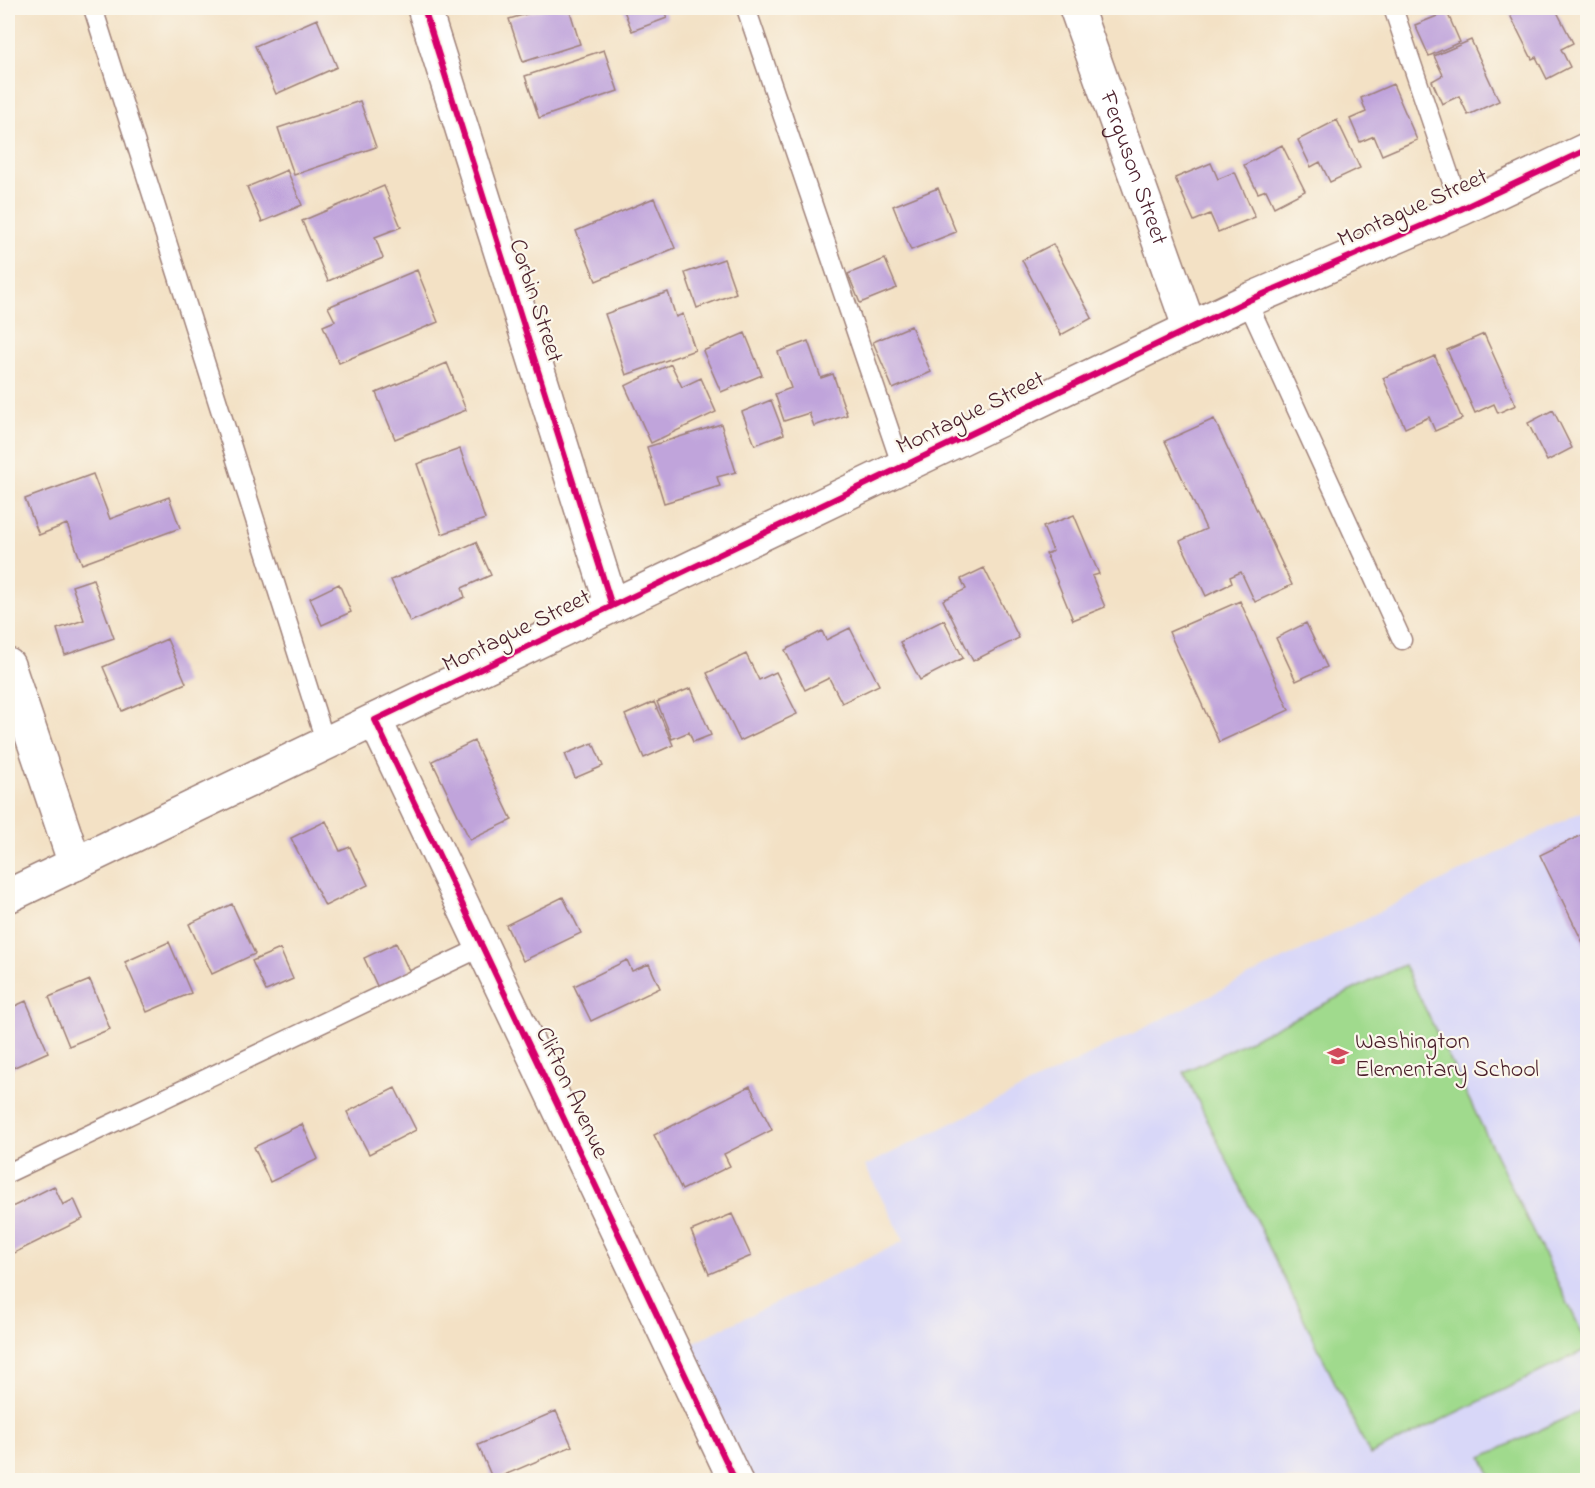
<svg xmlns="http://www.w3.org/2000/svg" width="1595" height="1488" font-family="'Indie Flower',sans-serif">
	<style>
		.built { fill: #d8d7f8 }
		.green { fill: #a0da8d; stroke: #757c5c; stroke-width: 1.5 }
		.building { fill: #c0a4db }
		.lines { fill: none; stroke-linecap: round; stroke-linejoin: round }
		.service-casing { stroke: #9e8078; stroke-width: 21 }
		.minor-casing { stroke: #9e8078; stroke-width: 36 }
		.tertiary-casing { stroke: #9e8078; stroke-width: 36 }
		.service { stroke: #fff; stroke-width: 18 }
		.minor { stroke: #fff; stroke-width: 33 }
		.tertiary { stroke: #fff; stroke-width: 33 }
		.cycleway-casing { stroke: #fbf7ec; stroke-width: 10 }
		.cycleway { stroke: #d6006c; stroke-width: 6 }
		.labels { text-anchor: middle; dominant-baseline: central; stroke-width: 4.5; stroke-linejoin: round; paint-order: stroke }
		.street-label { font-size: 24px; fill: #4a1f2b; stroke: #fbf7ec }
		.poi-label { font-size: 24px; fill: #4a1f2b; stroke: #fbf7ec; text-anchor: start }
	</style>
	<rect width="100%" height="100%" fill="#fbf7ec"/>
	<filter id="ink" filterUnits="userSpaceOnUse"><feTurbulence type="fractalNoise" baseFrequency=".0167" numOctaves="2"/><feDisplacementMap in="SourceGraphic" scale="12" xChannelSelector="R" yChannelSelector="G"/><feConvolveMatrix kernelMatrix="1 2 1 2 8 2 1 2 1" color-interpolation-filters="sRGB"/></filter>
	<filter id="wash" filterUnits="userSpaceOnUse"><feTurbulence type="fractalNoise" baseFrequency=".008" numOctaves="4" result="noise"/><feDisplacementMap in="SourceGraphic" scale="24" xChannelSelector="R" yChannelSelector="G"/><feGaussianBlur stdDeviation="1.35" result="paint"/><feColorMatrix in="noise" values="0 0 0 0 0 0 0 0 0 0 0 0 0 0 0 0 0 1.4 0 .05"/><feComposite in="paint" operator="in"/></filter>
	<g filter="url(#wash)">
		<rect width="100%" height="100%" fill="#f3e1c5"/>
		<path class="built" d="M 1587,809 L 1587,1480 L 749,1480 L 686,1346 L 904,1241 L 865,1166 Z"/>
		<path class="green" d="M 1404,965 L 1587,1343 L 1587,1349 L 1370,1455 L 1184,1072 Z
			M 1587,1408 L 1587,1480 L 1493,1480 L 1482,1457 Z"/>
		<g id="blocks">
			<path class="building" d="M 547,8 L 569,8 L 580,44 L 523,62 L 509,19 Z
				M 623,8 L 663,8 L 667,18 L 632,31 Z
				M 1509,8 L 1555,8 L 1573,43 L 1561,49 L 1570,67 L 1547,79 L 1536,57 L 1532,59 L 1507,9 Z
				M 1447,12 L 1460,42 L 1429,56 L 1415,25 Z
				M 317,19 L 337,67 L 276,94 L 255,46 Z
				M 1471,40 L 1499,101 L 1468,115 L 1459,96 L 1442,104 L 1432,81 L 1443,75 L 1434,56 Z
				M 604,50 L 618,91 L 539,118 L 525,76 Z
				M 1393,84 L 1417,140 L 1382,155 L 1374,136 L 1360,142 L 1350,119 L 1366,112 L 1361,98 Z
				M 360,101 L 376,147 L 294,175 L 278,128 Z
				M 1337,120 L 1360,168 L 1330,182 L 1320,162 L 1311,167 L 1298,140 Z
				M 1282,145 L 1305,191 L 1274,207 L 1266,190 L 1258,193 L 1244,165 Z
				M 1211,163 L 1218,179 L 1235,172 L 1255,217 L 1218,232 L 1210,214 L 1194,221 L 1175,178 Z
				M 287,170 L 302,205 L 262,222 L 247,187 Z
				M 384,186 L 401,227 L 375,237 L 383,258 L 328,281 L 302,221 Z
				M 938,188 L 956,232 L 911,250 L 893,206 Z
				M 654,198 L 675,248 L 596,281 L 576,231 Z
				M 1053,244 L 1092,318 L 1061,335 L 1022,260 Z
				M 724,259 L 736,293 L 697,308 L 685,273 Z
				M 885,259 L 897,288 L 860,303 L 848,274 Z
				M 417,270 L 438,322 L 339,363 L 323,326 L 335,321 L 328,307 Z
				M 668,292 L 676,317 L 683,314 L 695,350 L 626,375 L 605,314 Z
				M 911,326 L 931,372 L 893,389 L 873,342 Z
				M 745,333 L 762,375 L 721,392 L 703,351 Z
				M 1484,334 L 1516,405 L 1498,413 L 1494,404 L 1475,413 L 1447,350 Z
				M 808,341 L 821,378 L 833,374 L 847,415 L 814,426 L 809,413 L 784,421 L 775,394 L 791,388 L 778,352 Z
				M 1435,356 L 1462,419 L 1435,431 L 1429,417 L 1405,428 L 1383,378 Z
				M 447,363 L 466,410 L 395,439 L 376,393 Z
				M 671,364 L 682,387 L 701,378 L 716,412 L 651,443 L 625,386 Z
				M 771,400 L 784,434 L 755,445 L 742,412 Z
				M 1553,410 L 1572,448 L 1547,461 L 1528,423 Z
				M 1214,419 L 1292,585 L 1255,602 L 1241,572 L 1230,577 L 1232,583 L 1206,596 L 1180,541 L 1206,529 L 1165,441 Z
				M 721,424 L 736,472 L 717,477 L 720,486 L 664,503 L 647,447 Z
				M 460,449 L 485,519 L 442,534 L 417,464 Z
				M 93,474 L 110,519 L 169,497 L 180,528 L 82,564 L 67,524 L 39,535 L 25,499 Z
				M 1074,515 L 1099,574 L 1092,576 L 1105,607 L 1073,620 L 1046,554 L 1053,551 L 1043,527 Z
				M 476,542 L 491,575 L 462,588 L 465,597 L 410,622 L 391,580 Z
				M 984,568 L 1019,638 L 973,661 L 943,600 L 966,589 L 961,579 Z
				M 93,579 L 114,638 L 65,655 L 57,629 L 84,620 L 72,586 Z
				M 339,584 L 351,612 L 322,625 L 310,598 Z
				M 1240,601 L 1289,710 L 1219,742 L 1169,632 Z
				M 944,620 L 963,658 L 920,680 L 900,642 Z
				M 1306,623 L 1327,667 L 1296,681 L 1276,638 Z
				M 850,628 L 879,685 L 842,703 L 829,678 L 805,690 L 785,650 L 822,631 L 826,640 Z
				M 167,639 L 186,683 L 122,711 L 103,667 Z
				M 746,654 L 759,680 L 776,672 L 797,714 L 740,741 L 707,673 Z
				M 691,688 L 711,735 L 693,742 L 689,732 L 672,739 L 657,702 Z
				M 654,702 L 673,745 L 644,758 L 625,715 Z
				M 474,741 L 512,820 L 470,840 L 432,761 Z
				M 593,743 L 603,766 L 575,778 L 565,754 Z
				M 326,821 L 340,851 L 350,847 L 368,885 L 325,906 L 291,838 Z
				M 1588,832 L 1588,953 L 1540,855 Z
				M 563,897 L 581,933 L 523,961 L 506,925 Z
				M 232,904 L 255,954 L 212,974 L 189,924 Z
				M 169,942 L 191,993 L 147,1012 L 125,962 Z
				M 396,943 L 411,975 L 379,990 L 364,958 Z
				M 280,949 L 293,979 L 266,991 L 252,961 Z
				M 627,960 L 632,971 L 649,964 L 660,988 L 591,1021 L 574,986 Z
				M 90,980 L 110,1029 L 69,1046 L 49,997 Z
				M 26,1001 L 48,1052 L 8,1070 L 8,1009 Z
				M 750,1086 L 772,1130 L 724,1154 L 730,1166 L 682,1190 L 654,1135 Z
				M 395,1088 L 416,1130 L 369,1154 L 347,1112 Z
				M 302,1124 L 318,1159 L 270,1182 L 254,1147 Z
				M 54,1186 L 63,1205 L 74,1199 L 83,1219 L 8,1256 L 8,1209 Z
				M 732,1214 L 751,1256 L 709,1274 L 691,1231 Z
				M 556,1411 L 572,1446 L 493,1480 L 478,1445 Z"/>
		</g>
	</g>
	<g filter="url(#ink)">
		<use href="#blocks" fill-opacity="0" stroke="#9e8078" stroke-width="1.5"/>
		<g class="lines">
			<defs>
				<path id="service" d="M 93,8 L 326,744
					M 746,8 L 902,467
					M 1393,8 L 1461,209
					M 1247,301 L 1402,640
					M 8,1173 L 482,947"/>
				<g id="minor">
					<path id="s1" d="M 1076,8 L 1190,329"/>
					<path d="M 8,665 L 75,864"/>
				</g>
				<path id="tertiary" d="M 424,8 L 612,606
					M 375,720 L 735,1480
					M 8,896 L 1247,301 L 1461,209 L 1588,149"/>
			</defs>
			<use href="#service" class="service-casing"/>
			<use href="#minor" class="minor-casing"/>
			<use href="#tertiary" class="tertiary-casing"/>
			<use href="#service" class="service"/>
			<use href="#minor" class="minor"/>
			<use href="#tertiary" class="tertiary"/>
			<defs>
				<path id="cycleway" d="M 424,8 L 612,606
					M 735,1480 L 375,720 L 1247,301 L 1461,209 L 1588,149"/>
			</defs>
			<use href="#cycleway" class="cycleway-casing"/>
			<use href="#cycleway" class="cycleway"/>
		</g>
	</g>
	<defs>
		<symbol id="school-bare" viewBox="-9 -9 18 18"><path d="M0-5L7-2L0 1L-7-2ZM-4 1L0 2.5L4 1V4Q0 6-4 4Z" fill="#d1495b" stroke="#fbf7ec" stroke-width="2.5" paint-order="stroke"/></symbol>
	</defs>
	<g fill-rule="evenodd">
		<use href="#school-bare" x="1323" y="1041" width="30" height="30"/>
	</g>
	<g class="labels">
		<g class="street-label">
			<text stroke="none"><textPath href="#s1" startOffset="170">Ferguson Street</textPath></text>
			<text transform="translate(1413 209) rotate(-24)">Montague Street</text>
			<text transform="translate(535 301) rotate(72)">Corbin Street</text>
			<text transform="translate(971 414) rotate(-26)">Montague Street</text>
			<text transform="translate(517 632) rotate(-26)">Montague Street</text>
			<text transform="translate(571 1093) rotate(65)">Clifton Avenue</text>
		</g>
		<g class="poi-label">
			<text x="1355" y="1042">Washington<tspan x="1355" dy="28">Elementary School</tspan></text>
		</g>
	</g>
	<rect width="1595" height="1488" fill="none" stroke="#fbf7ec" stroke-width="30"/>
</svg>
